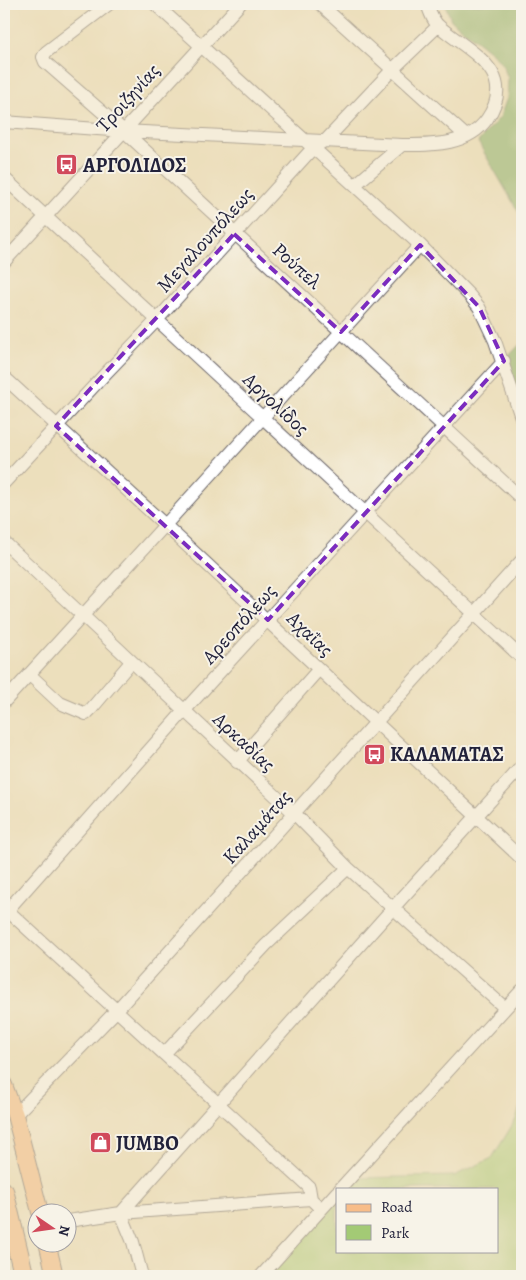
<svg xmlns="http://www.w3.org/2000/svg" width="526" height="1280" font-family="Alegreya,serif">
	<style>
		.green { fill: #a3ca75; stroke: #627658 }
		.forest { fill: #82ae66; stroke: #526850 }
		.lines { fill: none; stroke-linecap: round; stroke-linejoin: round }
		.minor-casing { stroke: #696468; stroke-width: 14 }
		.major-casing { stroke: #696468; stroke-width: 18 }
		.highway-casing { stroke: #696468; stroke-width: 21 }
		.minor { stroke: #fff; stroke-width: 12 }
		.major { stroke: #f8bd89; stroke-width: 16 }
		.highway { stroke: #f8bd89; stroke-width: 19 }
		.marked { fill: none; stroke: #7b2cbf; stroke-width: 4; stroke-dasharray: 10 6; stroke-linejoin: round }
		.labels { text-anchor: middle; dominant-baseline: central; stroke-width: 4; stroke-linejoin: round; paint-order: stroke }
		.street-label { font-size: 20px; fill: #22223b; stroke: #f7f3e8 }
		.poi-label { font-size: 20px; font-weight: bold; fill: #22223b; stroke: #f7f3e8; text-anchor: start }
	</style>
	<rect width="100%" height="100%" fill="#f7f3e8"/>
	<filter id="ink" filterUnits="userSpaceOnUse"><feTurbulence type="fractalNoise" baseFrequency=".02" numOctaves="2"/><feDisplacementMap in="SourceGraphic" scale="10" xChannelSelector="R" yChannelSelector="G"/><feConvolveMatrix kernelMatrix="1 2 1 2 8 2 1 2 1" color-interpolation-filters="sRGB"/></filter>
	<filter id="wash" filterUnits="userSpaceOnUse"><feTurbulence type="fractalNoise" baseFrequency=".0096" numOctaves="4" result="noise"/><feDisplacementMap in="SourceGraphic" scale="20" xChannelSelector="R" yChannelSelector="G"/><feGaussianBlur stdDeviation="1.12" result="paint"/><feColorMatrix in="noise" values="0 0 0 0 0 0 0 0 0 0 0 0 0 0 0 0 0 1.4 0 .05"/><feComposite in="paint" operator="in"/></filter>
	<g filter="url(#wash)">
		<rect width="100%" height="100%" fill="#ecdfbc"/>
		<path class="green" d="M 522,1101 L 522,1276 L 261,1276 L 337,1192 L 337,1251 L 497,1251 L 497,1189 L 340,1189 L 350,1178 L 454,1176 L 492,1158 L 516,1119 Z"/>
		<path class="forest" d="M 445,4 L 522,4 L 522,218 L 478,142 L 500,117 L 507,98 L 508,79 L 503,65 L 492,53 L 451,20 Z
			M 522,342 L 522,417 L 507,358 Z"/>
	</g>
	<g filter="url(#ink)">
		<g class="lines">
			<defs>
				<path id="minor" d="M 109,4 L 46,52 L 43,57 L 45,62 L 124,131 L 522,499
					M 155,4 L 420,245 L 470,296 L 479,307 L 495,341 L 522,420
					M 320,4 L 466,136
					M 4,122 L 124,131 L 402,145 C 431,145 468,146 487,119 C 519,72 469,52 440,27 C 433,22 430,12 427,4
					M 4,178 L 522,658
					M 355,185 L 402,145
					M 4,262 L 240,4
					M 4,377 L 165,525 L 522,859
					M 4,483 L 106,373 L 157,320 L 313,148 L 326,140 L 392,70 L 438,26
					M 4,542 L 294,813 L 348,868 L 505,1008
					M 29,674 L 60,703 L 86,714 L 92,708 L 131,662
					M 4,702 L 420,245
					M 237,762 L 319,669
					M 7,910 L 309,1187 L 311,1199
					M 4,914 L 184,711 L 504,361
					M 164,1054 L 266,945 L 348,868
					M 15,1115 L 116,1011 L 522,560
					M 340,1189 L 522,990
					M 68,1221 L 121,1213 L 311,1199 L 321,1209
					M 142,1276 L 133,1242 L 121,1213 L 393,908 L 522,766
					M 261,1276 L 337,1192"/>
				<path id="major" d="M 4,1085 L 15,1115 L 40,1212
					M 47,1242 L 55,1276"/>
				<path id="highway" d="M 4,1192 L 24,1276"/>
			</defs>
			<use href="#minor" class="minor-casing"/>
			<use href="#major" class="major-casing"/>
			<use href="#highway" class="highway-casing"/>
			<use href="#minor" class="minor"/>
			<use href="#major" class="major"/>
			<use href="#highway" class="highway"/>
		</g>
	</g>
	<path d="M0 0H526V1280H0ZM 234,234 L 341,332 L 420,245 L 479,307 L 504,361 L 268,620 L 56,426 Z" fill="#ecdfbc" fill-opacity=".55" fill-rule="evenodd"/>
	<path class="marked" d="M 234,234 L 341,332 L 420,245 L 479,307 L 504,361 L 268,620 L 56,426 Z"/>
	<defs>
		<symbol id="bus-square" viewBox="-11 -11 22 22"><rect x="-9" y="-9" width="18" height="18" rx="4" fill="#d1495b" stroke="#f7f3e8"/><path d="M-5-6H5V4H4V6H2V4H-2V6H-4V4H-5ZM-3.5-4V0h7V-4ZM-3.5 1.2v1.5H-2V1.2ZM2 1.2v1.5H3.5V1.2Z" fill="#fff"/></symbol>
		<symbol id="shop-square" viewBox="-11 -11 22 22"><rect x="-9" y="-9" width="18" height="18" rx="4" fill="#d1495b" stroke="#f7f3e8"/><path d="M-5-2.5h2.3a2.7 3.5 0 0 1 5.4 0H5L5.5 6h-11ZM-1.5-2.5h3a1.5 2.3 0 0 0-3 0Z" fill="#fff"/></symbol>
	</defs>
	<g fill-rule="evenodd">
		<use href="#bus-square" x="54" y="152" width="25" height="25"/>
		<use href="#bus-square" x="362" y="742" width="25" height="25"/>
		<use href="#shop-square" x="88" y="1130" width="25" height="25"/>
	</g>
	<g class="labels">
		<g class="street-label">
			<text transform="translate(128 98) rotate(-48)">Τροιζηνίας</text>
			<text transform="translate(205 240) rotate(-48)">Μεγαλουπόλεως</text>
			<text transform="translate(297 266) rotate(42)">Ρούπελ</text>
			<text transform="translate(276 404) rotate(43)">Αργολίδος</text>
			<text transform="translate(239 624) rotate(-48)">Αρεοπόλεως</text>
			<text transform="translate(310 634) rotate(44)">Αχαΐας</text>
			<text transform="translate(244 742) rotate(43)">Αρκαδίας</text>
			<text transform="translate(257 827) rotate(-48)">Καλαμάτας</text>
		</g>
		<g class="poi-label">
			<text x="83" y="165">ΑΡΓΟΛΙΔΟΣ</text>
			<text x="390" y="754">ΚΑΛΑΜΑΤΑΣ</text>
			<text x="116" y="1143">JUMBO</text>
		</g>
	</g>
	<rect width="526" height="1280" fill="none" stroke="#f7f3e8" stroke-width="20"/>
	<rect x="336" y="1188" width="162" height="65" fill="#f7f3e8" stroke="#a29fa3"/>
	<rect x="346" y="1204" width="25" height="8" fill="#f8bd89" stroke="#a29fa3"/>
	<text x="381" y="1212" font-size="15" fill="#22223b">Road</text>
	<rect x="346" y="1225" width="25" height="15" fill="#a3ca75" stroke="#a29fa3"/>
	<text x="381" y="1238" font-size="15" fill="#22223b">Park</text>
	<g transform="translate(52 1228) rotate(103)"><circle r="24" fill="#f7f3e8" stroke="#a29fa3"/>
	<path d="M0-4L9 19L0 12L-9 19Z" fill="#d1495b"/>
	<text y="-8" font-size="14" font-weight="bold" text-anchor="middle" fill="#22223b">N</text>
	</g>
</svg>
